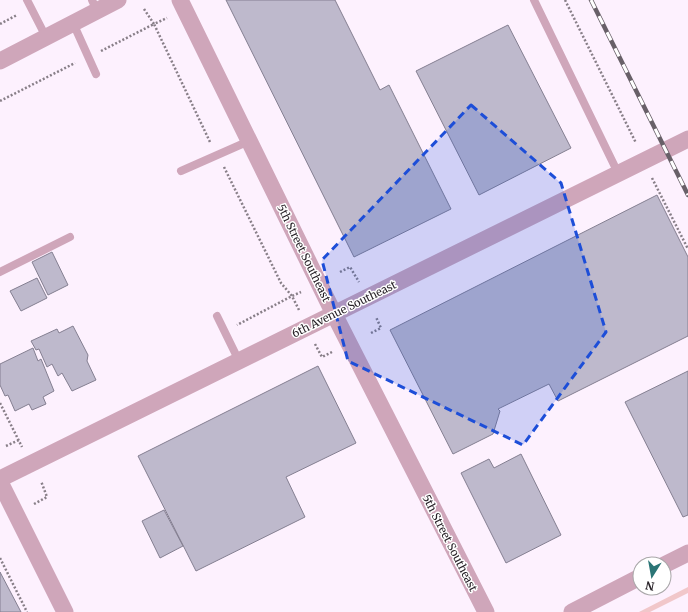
<svg xmlns="http://www.w3.org/2000/svg" width="688" height="612" font-family="Merriweather,serif">
	<style>
		.green { fill: #f1c7ca }
		.building { fill: #beb9cc; stroke: #847f91 }
		.lines { fill: none; stroke-linecap: round; stroke-linejoin: round }
		.path { stroke: #887f88; stroke-width: 2.5; stroke-dasharray: 2 2; stroke-linecap: butt }
		.service { stroke: #cfa6ba; stroke-width: 8 }
		.minor { stroke: #cfa6ba; stroke-width: 17 }
		.rail-casing { stroke: #686068; stroke-width: 4.5 }
		.rail { stroke: #fff; stroke-width: 3; stroke-dasharray: 9; stroke-linecap: butt }
		.marked { fill: #1d4ed8; fill-opacity: 0.2; stroke: #1d4ed8; stroke-width: 3; stroke-dasharray: 8 5; stroke-linejoin: round }
		.labels { text-anchor: middle; dominant-baseline: central; stroke-width: 3; stroke-linejoin: round; paint-order: stroke }
		.street-label { font-size: 11px; fill: #282228; stroke: #fff }
	</style>
	<rect width="100%" height="100%" fill="#fdf1fe"/>
	<path class="green" d="M 688,587 L 688,593 L 650,612 L 639,612 Z"/>
	<path class="building" d="M 226,0 L 335,0 L 380,90 L 389,85 L 451,209 L 354,257 Z
		M 508,25 L 571,148 L 479,195 L 416,71 Z
		M 657,195 L 688,257 L 688,336 L 558,401 L 549,384 L 498,409 L 500,411 L 493,434 L 453,454 L 390,330 Z
		M 52,252 L 68,285 L 48,295 L 32,262 Z
		M 37,278 L 47,298 L 21,311 L 10,291 Z
		M 73,326 L 88,355 L 87,361 L 96,380 L 72,391 L 62,373 L 58,376 L 52,364 L 47,367 L 39,349 L 36,350 L 31,341 L 57,329 L 59,333 Z
		M 33,348 L 38,361 L 41,359 L 54,391 L 43,397 L 46,404 L 32,410 L 29,404 L 15,411 L 8,395 L 5,396 L 0,385 L 0,364 Z
		M 318,366 L 356,443 L 286,477 L 305,517 L 196,571 L 138,456 Z
		M 688,371 L 688,515 L 683,517 L 625,402 Z
		M 521,454 L 561,535 L 506,563 L 461,473 L 489,459 L 494,468 Z
		M 164,510 L 183,546 L 160,558 L 142,521 Z
		M 0,572 L 21,612 L 0,612 Z"/>
	<g class="lines">
		<path class="path" d="M 565,0 L 636,143
			M 144,9 L 154,24 L 167,18
			M 0,24 L 17,15
			M 101,51 L 154,24 L 210,142
			M 0,101 L 75,63
			M 224,167 L 281,283 L 292,296 L 237,325
			M 652,178 L 688,249
			M 340,272 L 350,267 L 359,282
			M 299,310 L 292,296 L 301,292
			M 371,333 L 381,328 L 376,317
			M 315,344 L 322,357 L 332,352
			M 0,403 L 22,447
			M 6,446 L 19,440
			M 34,504 L 47,497 L 41,481
			M 0,558 L 27,612"/>
		<path class="service" d="M 27,0 L 46,37
			M 92,0 L 97,11
			M 534,0 L 618,173
			M 73,23 L 96,74
			M 181,171 L 249,141
			M 0,272 L 70,237
			M 217,316 L 239,361"/>
		<path class="minor" d="M 180,0 L 334,314 L 486,612
			M 0,61 L 118,0
			M 0,479 L 688,139
			M 0,482 L 65,612
			M 664,565 L 688,553
			M 572,612 L 640,577"/>
		<defs>
			<path id="rail" d="M 591,0 L 688,195"/>
		</defs>
		<use href="#rail" class="rail-casing"/>
		<use href="#rail" class="rail"/>
	</g>
	<path class="marked" d="M 471,105 L 561,183 L 606,332 L 523,445 L 348,361 L 322,260 Z"/>
	<g class="labels">
		<g class="street-label">
			<text transform="translate(304 253) rotate(64)">5th Street Southeast</text>
			<text transform="translate(344 309) rotate(-26)">6th Avenue Southeast</text>
			<text transform="translate(450 543) rotate(63)">5th Street Southeast</text>
		</g>
	</g>
	<g transform="translate(652 576) rotate(191)"><circle r="19" fill="#ffffff" stroke="#a9a7a9"/>
	<path d="M0-3L7 15L0 10L-7 15Z" fill="#2b7576"/>
	<text y="-6" font-size="11" font-weight="bold" text-anchor="middle" fill="#282228">N</text>
	</g>
</svg>
